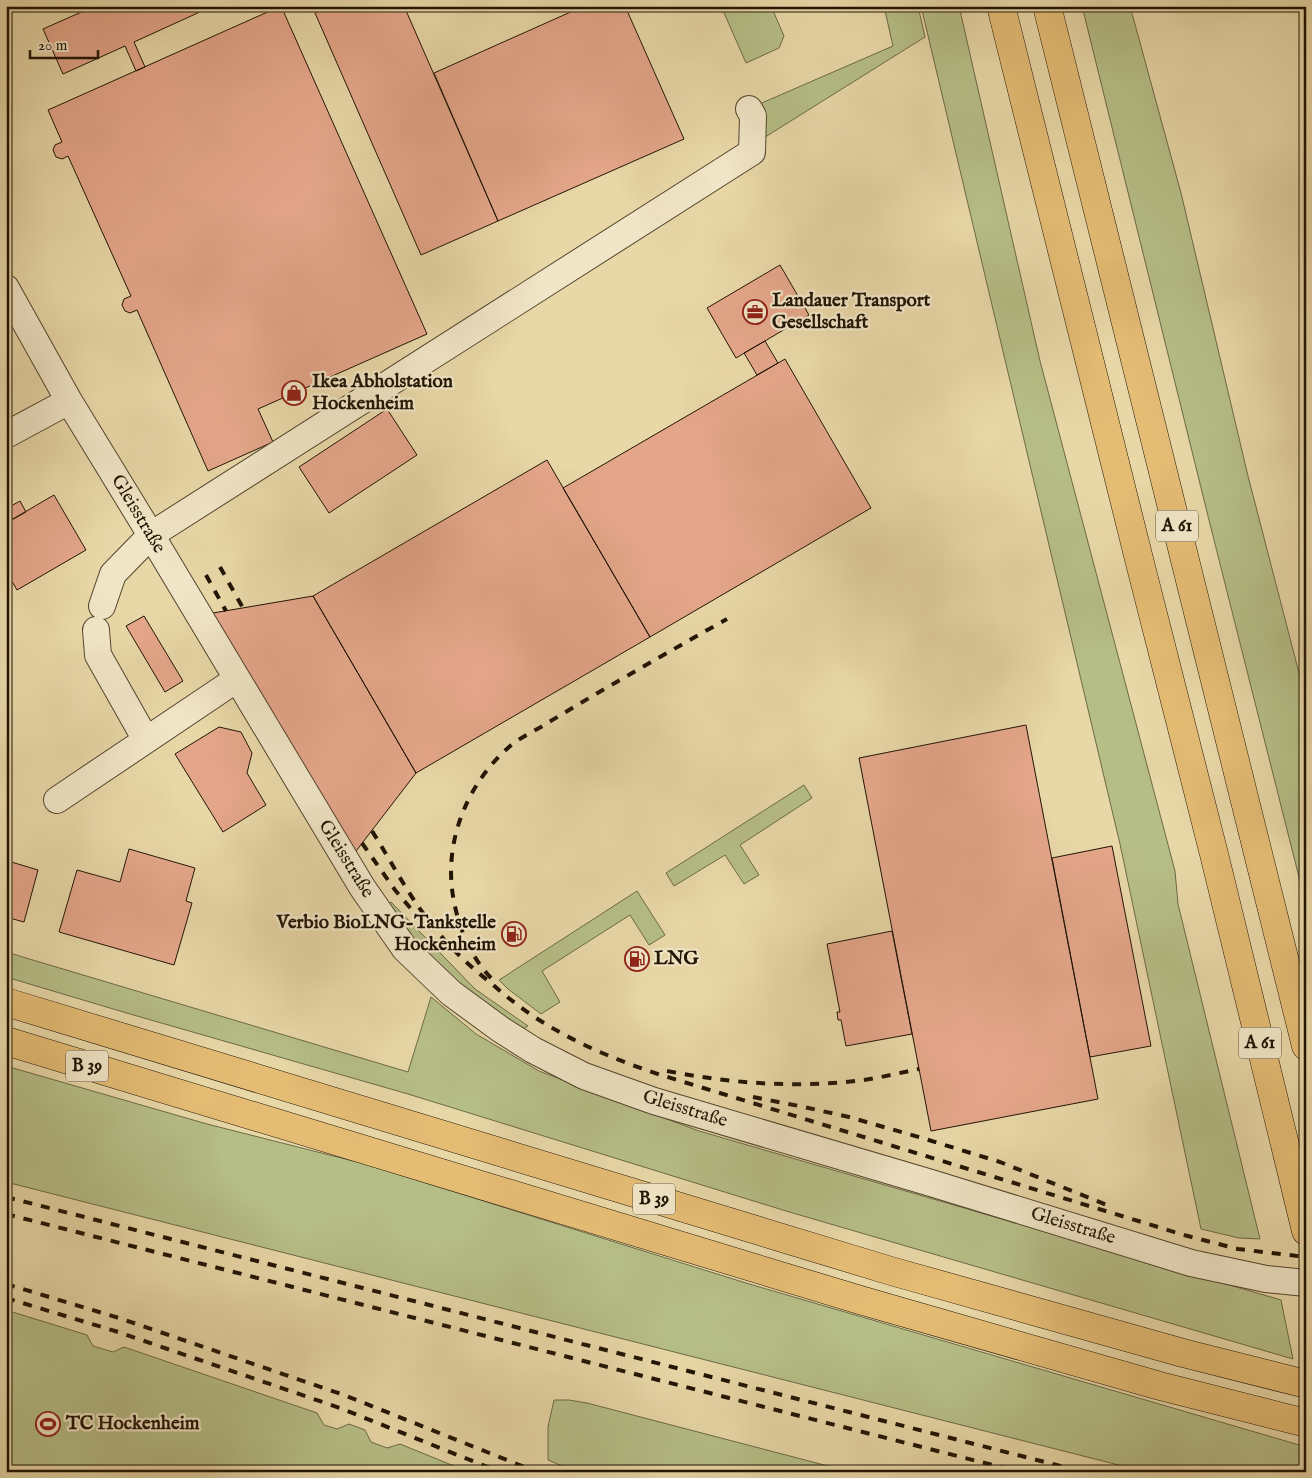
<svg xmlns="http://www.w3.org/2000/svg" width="1312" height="1478" font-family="'IM FELL English',serif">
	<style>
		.green { fill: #b6be87; stroke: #6c6946 }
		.building { fill: #e4a68a; stroke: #211404 }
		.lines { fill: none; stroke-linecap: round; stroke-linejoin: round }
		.minor-casing { stroke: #53452d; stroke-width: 28 }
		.highway-casing { stroke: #211404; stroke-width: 29 }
		.minor { stroke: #f0e5c6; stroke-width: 26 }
		.highway { stroke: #e4bc74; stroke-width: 28 }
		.rail { stroke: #211404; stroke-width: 4; stroke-dasharray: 9 9; stroke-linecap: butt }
		.labels { text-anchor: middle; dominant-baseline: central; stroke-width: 4.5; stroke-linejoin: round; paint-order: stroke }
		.shield { fill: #f0e5c6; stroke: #5f533e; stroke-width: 1 }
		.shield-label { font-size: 18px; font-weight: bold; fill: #211404 }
		.poi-label { font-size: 19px; font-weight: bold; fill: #211404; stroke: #f0e5c6; text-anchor: start }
		.street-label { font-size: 19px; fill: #211404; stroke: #f0e5c6 }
	</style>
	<rect width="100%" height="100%" fill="#e8d7a7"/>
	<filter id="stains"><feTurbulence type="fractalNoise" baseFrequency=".004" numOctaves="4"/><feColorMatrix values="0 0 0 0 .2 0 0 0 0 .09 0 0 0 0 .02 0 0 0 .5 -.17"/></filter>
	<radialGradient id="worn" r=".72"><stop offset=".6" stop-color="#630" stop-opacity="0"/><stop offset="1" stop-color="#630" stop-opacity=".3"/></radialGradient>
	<path class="green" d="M 721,6 L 771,6 L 784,36 L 779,48 L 746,63 Z
		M 884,6 L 918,6 L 925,37 L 762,139 L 748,109 L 893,46 Z
		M 921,6 L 959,6 L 1040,361 L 1175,871 L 1178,904 L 1260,1239 L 1239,1238 L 1201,1229 L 1120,844 Z
		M 1082,6 L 1130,6 L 1181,193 L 1248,476 L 1306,700 L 1306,905 L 1208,516 Z
		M 804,785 L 812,798 L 740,845 L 759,875 L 744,884 L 725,855 L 674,886 L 666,873 Z
		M 637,891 L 665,935 L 649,945 L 630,915 L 542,971 L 560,1002 L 541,1014 L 508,989 L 499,980 Z
		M 391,902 L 475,989 L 528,1026 L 523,1029 L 518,1029 L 459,984 L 414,940 L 386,907 Z
		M 6,952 L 408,1072 L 431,997 L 476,1034 L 539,1071 L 699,1131 L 1281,1300 L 1293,1359 L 786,1211 L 408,1094 L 130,1014 L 6,977 Z
		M 6,1066 L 207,1124 L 365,1164 L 746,1283 L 1306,1447 L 1306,1472 L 1146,1472 L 6,1182 Z
		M 6,1310 L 87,1335 L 93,1346 L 113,1352 L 124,1347 L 317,1413 L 324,1425 L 337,1429 L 349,1424 L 365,1430 L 371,1442 L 387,1448 L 400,1444 L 469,1472 L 6,1472 Z
		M 554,1400 L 569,1400 L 587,1403 L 851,1472 L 576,1472 L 548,1460 L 548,1427 Z"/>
	<path class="building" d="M 95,6 L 213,6 L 134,42 L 145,67 L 136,71 L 125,46 L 63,74 L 43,29 Z
		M 281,6 L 427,334 L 258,409 L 273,442 L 208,471 L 137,310 L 130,313 L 125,311 L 122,305 L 124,299 L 131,296 L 68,156 L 62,159 L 56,157 L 53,150 L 55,145 L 62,142 L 48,110 Z
		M 330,6 L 404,6 L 498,221 L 421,255 L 315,13 Z
		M 584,6 L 625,6 L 684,139 L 498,221 L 434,73 Z
		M 780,265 L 809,315 L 736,358 L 707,308 Z
		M 765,341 L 778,363 L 757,375 L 744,353 Z
		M 785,359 L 871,508 L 650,637 L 563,488 Z
		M 387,409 L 417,455 L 329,513 L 299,467 Z
		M 547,460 L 650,637 L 416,773 L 313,596 Z
		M 54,495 L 86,550 L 17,590 L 6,571 L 6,523 Z
		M 6,498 L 11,506 L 20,501 L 26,512 L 6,523 Z
		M 313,596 L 416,773 L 353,855 L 213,613 Z
		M 144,616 L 183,681 L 165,692 L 126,626 Z
		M 1026,725 L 1098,1099 L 931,1131 L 859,758 Z
		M 219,727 L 241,732 L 252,753 L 247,773 L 266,805 L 223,832 L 175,754 Z
		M 1112,846 L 1151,1046 L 1090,1057 L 1052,858 Z
		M 129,849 L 195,868 L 186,901 L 192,903 L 174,965 L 59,932 L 77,870 L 120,882 Z
		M 6,857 L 8,858 L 8,861 L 38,870 L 24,922 L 6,917 Z
		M 892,931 L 912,1034 L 846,1046 L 841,1020 L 838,1020 L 837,1012 L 840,1012 L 827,944 Z"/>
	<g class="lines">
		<defs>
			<path id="minor" d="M 6,288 L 69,401 L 157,545 L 362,887 L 405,949 L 451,993 L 500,1029 L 533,1050 L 584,1076 L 654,1101 L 931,1183 L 1191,1263 L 1266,1279 L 1306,1283
				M 6,435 L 69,401
				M 102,606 L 113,574 L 151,535 L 752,152 L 753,116 L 749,109
				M 96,630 L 98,655 L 146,740
				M 57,800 L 237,679"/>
			<path id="highway" d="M 1001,6 L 1141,567 L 1214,854 L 1306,1231
				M 1047,6 L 1306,1046
				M 6,1002 L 891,1271 L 1183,1353 L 1306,1384
				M 6,1041 L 860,1300 L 1160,1386 L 1306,1423"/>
		</defs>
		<use href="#minor" class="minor-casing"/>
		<use href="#highway" class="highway-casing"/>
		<use href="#minor" class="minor"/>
		<use href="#highway" class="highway"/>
		<path class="rail" d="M 220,567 L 243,608
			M 206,575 L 226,611
			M 372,831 C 391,861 407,893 429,921 C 446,944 468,965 491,983 C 503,994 516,1004 530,1014 C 570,1041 615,1060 661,1075 L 1184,1235 L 1238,1249 L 1306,1257
			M 362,843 L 395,890 L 424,924
			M 491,978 C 468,954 456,921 452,889 C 446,836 469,782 509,747 C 518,739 530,733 541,727 C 562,714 584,701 606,688 C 646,665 686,642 727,619
			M 667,1071 C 730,1083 791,1088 855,1081 C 876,1079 898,1073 919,1069
			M 753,1097 L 804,1107 L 849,1117 L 922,1138 L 1000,1162 L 1107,1205
			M 6,1197 L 1084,1472
			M 6,1214 L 1020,1472
			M 6,1284 L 119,1318 L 344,1395 L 537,1472
			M 6,1298 L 115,1331 L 340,1408 L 500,1472"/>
	</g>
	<defs>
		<symbol id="office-ring" viewBox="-11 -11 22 22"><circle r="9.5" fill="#f0e5c6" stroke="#8f2418" stroke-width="1.5"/><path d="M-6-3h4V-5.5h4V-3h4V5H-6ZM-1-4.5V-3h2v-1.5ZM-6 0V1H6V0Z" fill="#8f2418"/></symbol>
		<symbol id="shop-ring" viewBox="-11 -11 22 22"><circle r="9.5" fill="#f0e5c6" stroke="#8f2418" stroke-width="1.5"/><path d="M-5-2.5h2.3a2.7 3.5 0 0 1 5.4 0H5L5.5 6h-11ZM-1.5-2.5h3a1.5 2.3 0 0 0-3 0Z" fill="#8f2418"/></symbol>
		<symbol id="fuel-ring" viewBox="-11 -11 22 22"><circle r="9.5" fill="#f0e5c6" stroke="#8f2418" stroke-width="1.5"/><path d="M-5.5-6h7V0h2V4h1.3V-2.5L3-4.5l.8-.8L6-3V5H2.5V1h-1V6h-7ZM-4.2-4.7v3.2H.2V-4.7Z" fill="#8f2418"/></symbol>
		<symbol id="stadium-ring" viewBox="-11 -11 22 22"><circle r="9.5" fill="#f0e5c6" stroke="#8f2418" stroke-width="1.5"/><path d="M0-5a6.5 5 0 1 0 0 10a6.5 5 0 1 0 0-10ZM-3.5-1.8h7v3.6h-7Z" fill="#8f2418"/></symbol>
	</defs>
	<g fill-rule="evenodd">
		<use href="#office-ring" x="741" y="298" width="28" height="28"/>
		<use href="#shop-ring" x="280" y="379" width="28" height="28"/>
		<use href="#fuel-ring" x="500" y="920" width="28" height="28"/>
		<use href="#fuel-ring" x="623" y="945" width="28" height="28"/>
		<use href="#stadium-ring" x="34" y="1410" width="28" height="28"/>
	</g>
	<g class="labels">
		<g class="shield">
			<rect x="1156" y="510.5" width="42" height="31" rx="4"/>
			<rect x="1239" y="1027.5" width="42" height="31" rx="4"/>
			<rect x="66" y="1050.5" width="42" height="31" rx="4"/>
			<rect x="633" y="1183.5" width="42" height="31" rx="4"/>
		</g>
		<g class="shield-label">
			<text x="1177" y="526">A 61</text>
			<text x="1260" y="1043">A 61</text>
			<text x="87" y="1066">B 39</text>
			<text x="654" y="1199">B 39</text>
		</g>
		<g class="poi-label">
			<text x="772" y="301">Landauer Transport<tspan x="772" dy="22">Gesellschaft</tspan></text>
			<text x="312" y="382">Ikea Abholstation<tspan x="312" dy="22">Hockenheim</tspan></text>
			<text x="496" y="923" text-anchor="end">Verbio BioLNG-Tankstelle<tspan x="496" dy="22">Hockenheim</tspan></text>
			<text x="654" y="959">LNG</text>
			<text x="66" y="1424">TC Hockenheim</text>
		</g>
		<g class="street-label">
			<text transform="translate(138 514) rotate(59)">Gleisstraße</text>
			<text transform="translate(346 859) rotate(58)">Gleisstraße</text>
			<text transform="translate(685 1109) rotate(17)">Gleisstraße</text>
			<text transform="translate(1073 1226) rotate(17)">Gleisstraße</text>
		</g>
	</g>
	<rect width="1312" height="1478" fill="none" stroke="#e8d7a7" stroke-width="25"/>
	<rect x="8" y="8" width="1297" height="1463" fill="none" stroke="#211404" stroke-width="2.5"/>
	<rect x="12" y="12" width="1287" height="1453" fill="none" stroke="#211404"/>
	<path d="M30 50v8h68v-8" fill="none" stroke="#211404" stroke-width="2.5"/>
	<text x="38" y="50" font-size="15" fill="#211404" stroke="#f0e5c6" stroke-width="4" paint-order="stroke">20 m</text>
	<rect width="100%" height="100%" filter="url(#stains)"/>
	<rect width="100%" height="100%" fill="url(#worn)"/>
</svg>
